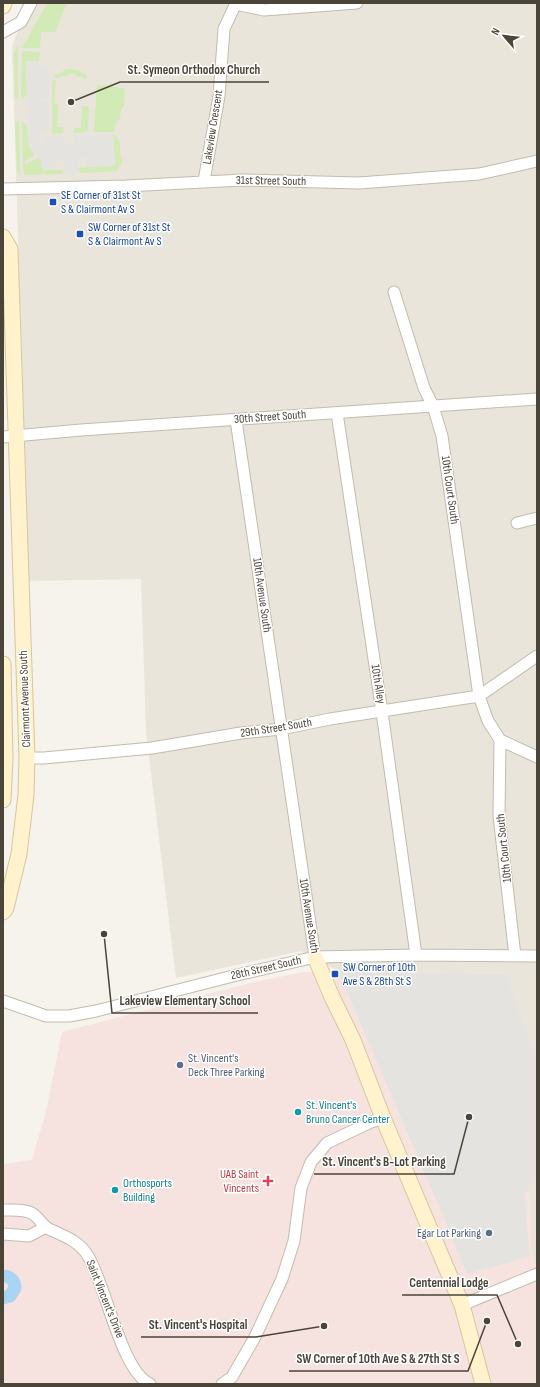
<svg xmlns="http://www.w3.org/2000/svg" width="540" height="1387" font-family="'Sofia Sans Condensed',sans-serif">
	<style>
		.residential { fill: #eae5da }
		.medical { fill: #f6e3e0 }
		.green { fill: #d2eab5 }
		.parking { fill: #e5e3e0 }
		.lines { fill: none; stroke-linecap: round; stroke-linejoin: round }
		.canal { stroke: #a9d4f2; stroke-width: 13 }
		.street-casing { stroke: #c2bbae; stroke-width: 13 }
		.secondary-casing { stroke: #d6c79b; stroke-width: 17 }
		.street { stroke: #fff; stroke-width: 11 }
		.secondary { stroke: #fff3cd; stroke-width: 15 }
		.transit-dot { fill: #1a4fb4; stroke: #fff; stroke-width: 1.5 }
		.service-dot { fill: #5c6f8a; stroke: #fff; stroke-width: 1.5 }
		.culture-dot { fill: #0f9aa8; stroke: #fff; stroke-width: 1.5 }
		.health-dot { fill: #e0444e; stroke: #fff; stroke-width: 1.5 }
		.labels { text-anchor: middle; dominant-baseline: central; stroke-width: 3; stroke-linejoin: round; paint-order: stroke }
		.street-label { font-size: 12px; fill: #4b4439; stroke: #fff }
		.transit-label { font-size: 12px; fill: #164399; stroke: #fff; text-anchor: start }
		.service-label { font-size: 12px; fill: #4e5e75; stroke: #fff; text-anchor: start }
		.culture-label { font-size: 12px; fill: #0d838f; stroke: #fff; text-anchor: start }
		.health-label { font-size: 12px; fill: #be3a42; stroke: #fff; text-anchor: end }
		.leader { fill: none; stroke: #4b4439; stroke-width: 1.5 }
		.callout-dot { fill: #4b4439; stroke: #fff; stroke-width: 1.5 }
		.callout-label { font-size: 13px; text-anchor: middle; font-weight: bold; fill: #4b4439; stroke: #fff; stroke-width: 3; stroke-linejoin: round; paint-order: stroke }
	</style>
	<rect width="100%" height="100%" fill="#f6f3ec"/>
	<path class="residential" d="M 29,3 L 537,3 L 537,1063 L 507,974 L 338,971 L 301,951 L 176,978 L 146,732 L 141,579 L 29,581 L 12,46 Z
		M 537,1171 L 537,1270 L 531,1251 L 529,1191 Z"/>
	<path class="medical" d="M 338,971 L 507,974 L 537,1063 L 537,1171 L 529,1191 L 531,1251 L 537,1270 L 537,1384 L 3,1384 L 3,1164 L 32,1160 L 46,1111 L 62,1032 L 250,983 L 303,972 Z"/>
	<path class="green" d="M 47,3 L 67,3 L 55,32 L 41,32 L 40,48 L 22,48 Z
		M 18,45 L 18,99 L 15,98 L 14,53 Z
		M 22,51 L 40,52 L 39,61 L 26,61 L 27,93 L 25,97 L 21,98 Z
		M 67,69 C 76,69 83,71 88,78 L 84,79 L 84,77 L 78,77 L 72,73 L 66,76 L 60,76 L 60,78 L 55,78 L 54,76 Z
		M 56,80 L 54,104 L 58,104 L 57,127 L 63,127 L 63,130 L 65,131 L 64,133 L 52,134 L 52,81 Z
		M 97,85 L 124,88 L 125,95 L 124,98 L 125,104 L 121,110 L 120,118 L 115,126 L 114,132 L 94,132 Z
		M 82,106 L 89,106 L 88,131 L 86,132 L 74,133 L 72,131 L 74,131 L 74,128 L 81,128 Z
		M 19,121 L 20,176 L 17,171 L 15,123 Z
		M 22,121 L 27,126 C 28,137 27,146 35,155 L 26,160 L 25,163 L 26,164 L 38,158 L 41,160 L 42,170 L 64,170 L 62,174 L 25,175 L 23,170 Z
		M 113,134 C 124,140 118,151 122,161 L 117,171 L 81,173 L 78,168 L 115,165 Z"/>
	<path class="parking" d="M 26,61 L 39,61 L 39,66 L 49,67 L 49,97 L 41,98 L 42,102 L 49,102 L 49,132 L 39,132 L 39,142 L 41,145 L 44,145 L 44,137 L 64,136 L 64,143 L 68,146 L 74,144 L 74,136 L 113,134 L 115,166 L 86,167 L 86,159 L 82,157 L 77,162 L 77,169 L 81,173 L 63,173 L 64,168 L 64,162 L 61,159 L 57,158 L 55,160 L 56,170 L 42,170 L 41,160 L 31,151 L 28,144 Z
		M 338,971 L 507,974 L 537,1063 L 537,1171 L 529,1191 L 525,1192 L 529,1257 L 467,1274 L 440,1209 Z"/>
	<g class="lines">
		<path class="canal" d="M 3,1276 C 10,1276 15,1281 15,1288 L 10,1296 L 3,1298"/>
		<defs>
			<path id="street" d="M 236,4 L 264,10 L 357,3
				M 3,32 L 21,22 L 31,3
				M 204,181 L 219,96 L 224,29 L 236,3
				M 3,189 L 126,186 L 243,180 L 359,183 L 479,174 L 537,161
				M 394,292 L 424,388 L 433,406 L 442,436 L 479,696 L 488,721 L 500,740 L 537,757
				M 337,413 L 382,712 L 416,955
				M 236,420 L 315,957
				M 3,437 L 81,430 L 537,399
				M 517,523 L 537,518
				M 500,740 L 499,816 L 515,956
				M 27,758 L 44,758 L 152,748 L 241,733 L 281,729 L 330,719 L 479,696 L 537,656
				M 3,1001 L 46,1016 L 69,1016 L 96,1011 L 233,976 L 315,957 L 416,955 L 537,956
				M 3,1210 C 11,1210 26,1209 33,1214 C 39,1218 42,1225 49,1229 C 64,1236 79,1241 88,1256 C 106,1285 121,1371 150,1384
				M 3,1234 L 29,1236 L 46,1227
				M 462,1305 L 537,1274
				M 222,1384 L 232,1377 L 255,1337 L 282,1279 L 294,1241 L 301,1188 L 311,1162 L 327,1143 L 371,1122 L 383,1118"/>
			<path id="secondary" d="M 3,6 L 4,3
				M 3,237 L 10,249 L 27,758 L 26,795 L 19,854 L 6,908 L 3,912
				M 3,664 L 5,758 L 3,800
				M 315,957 L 332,997 L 353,1040 L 383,1118 L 462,1305 L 483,1384"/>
		</defs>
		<use href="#street" class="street-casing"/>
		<use href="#secondary" class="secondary-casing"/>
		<use href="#street" class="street"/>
		<use href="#secondary" class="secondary"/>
	</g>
	<g class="transit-dot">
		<rect x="49" y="198" width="8" height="8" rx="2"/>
		<rect x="76" y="230" width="8" height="8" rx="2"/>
		<rect x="331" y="970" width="8" height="8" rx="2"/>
	</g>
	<g class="service-dot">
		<circle cx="180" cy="1065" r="4"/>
		<circle cx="489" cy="1233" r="4"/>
	</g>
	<g class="culture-dot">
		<circle cx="298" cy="1112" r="4"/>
		<circle cx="115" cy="1190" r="4"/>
	</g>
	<path class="health-dot" d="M266 1175h4v4h4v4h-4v4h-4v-4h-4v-4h4z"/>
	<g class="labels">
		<g class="street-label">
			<text transform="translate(213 127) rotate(-81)">Lakeview Crescent</text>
			<text transform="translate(271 181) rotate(1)">31st Street South</text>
			<text transform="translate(270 417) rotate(-4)">30th Street South</text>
			<text transform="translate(450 490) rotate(82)">10th Court South</text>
			<text transform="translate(262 595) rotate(82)">10th Avenue South</text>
			<text transform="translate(378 684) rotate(81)">10th Alley</text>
			<text transform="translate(25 699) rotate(-92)">Clairmont Avenue South</text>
			<text transform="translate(276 728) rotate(-9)">29th Street South</text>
			<text transform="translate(504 848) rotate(-96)">10th Court South</text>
			<text transform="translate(309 916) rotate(81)">10th Avenue South</text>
			<text transform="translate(266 968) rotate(-13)">28th Street South</text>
			<text transform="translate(105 1299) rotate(68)">Saint Vincent's Drive</text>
		</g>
		<g class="transit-label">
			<text x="61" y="195">SE Corner of 31st St<tspan x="61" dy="14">S &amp; Clairmont Av S</tspan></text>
			<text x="88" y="227">SW Corner of 31st St<tspan x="88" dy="14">S &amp; Clairmont Av S</tspan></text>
			<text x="343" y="967">SW Corner of 10th<tspan x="343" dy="14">Ave S &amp; 28th St S</tspan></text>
		</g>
		<g class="service-label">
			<text x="188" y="1058">St. Vincent's<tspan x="188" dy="14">Deck Three Parking</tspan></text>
			<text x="481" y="1233" text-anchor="end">Egar Lot Parking</text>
		</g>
		<g class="culture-label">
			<text x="306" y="1105">St. Vincent's<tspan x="306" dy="14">Bruno Cancer Center</tspan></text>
			<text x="123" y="1183">Orthosports<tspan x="123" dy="14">Building</tspan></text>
		</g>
		<g class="health-label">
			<text x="259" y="1174">UAB Saint<tspan x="259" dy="14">Vincents</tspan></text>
		</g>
	</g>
	<path class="leader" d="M71 102L120 82H269M104 934L112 1013H258M469 1117L454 1174H314M518 1344L497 1295H402M324 1326L256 1337H141M487 1321L468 1371H289"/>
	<g class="callout-dot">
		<circle cx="71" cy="102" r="4"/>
		<circle cx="104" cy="934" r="4"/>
		<circle cx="469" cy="1117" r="4"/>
		<circle cx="518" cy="1344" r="4"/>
		<circle cx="324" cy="1326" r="4"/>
		<circle cx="487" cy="1321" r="4"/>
	</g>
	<g class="callout-label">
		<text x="194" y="74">St. Symeon Orthodox Church</text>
		<text x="185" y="1005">Lakeview Elementary School</text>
		<text x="384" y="1166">St. Vincent's B-Lot Parking</text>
		<text x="449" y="1287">Centennial Lodge</text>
		<text x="198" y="1329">St. Vincent's Hospital</text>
		<text x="378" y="1363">SW Corner of 10th Ave S &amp; 27th St S</text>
	</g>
	<rect width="540" height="1387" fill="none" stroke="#4b4439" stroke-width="8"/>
	<g transform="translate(504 36) rotate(298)" stroke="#ffffff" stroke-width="3" paint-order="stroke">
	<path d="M0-3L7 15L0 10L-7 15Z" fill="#4b4439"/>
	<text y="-6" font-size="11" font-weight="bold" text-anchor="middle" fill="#4b4439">N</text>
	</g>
</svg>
